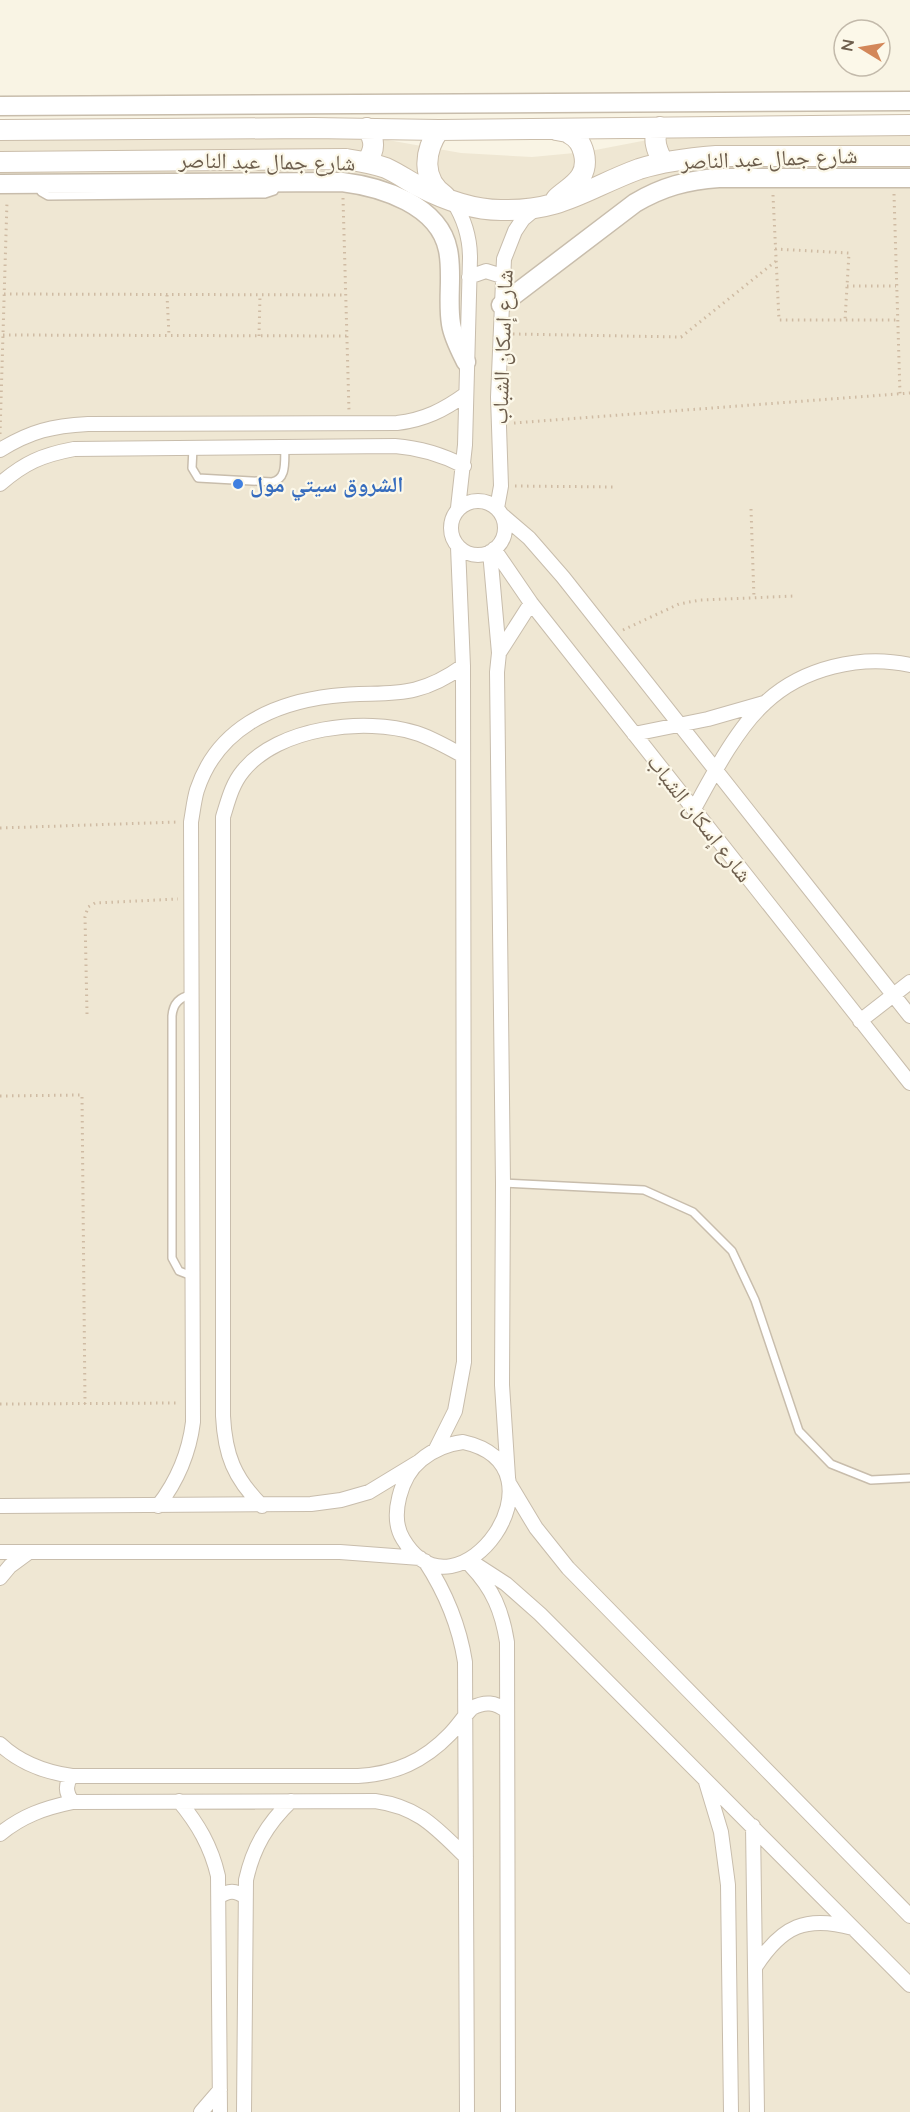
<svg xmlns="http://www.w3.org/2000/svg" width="910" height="2112" font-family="Mulish,'Noto Naskh Arabic',sans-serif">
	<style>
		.residential { fill: #efe7d3 }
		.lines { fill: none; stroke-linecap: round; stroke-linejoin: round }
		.service-casing { stroke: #c8bdac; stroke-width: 10 }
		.minor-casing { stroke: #c8bdac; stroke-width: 16 }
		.tertiary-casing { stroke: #c8bdac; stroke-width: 21 }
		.secondary-casing { stroke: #cbbeab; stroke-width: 22 }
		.path { stroke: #cfbba3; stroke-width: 3; stroke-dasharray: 1.5 4.5; stroke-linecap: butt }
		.service { stroke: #fff; stroke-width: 7 }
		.minor { stroke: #fff; stroke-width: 14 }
		.tertiary { stroke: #fff; stroke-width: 18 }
		.secondary { stroke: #fff; stroke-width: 20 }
		.shop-dot { fill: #3f7fe0; stroke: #fcf8e9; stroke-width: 2 }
		.labels { text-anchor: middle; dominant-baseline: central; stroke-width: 4.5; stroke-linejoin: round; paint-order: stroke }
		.street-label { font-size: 22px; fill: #6d5e4d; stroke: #fcf8e9 }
		.shop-label { font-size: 22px; font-weight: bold; fill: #366cbe; stroke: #fcf8e9; text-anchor: start }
	</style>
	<rect width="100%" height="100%" fill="#f9f4e4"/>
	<path class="residential" d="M 910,133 L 910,2112 L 0,2112 L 0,138 L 350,136 L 382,139 L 461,153 L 532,157 L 585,152 L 663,137 Z"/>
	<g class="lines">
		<defs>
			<path id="service" d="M 39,186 L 41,192 L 48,196 L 265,194 L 274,191 L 278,184
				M 193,448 L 192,468 L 198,478 L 272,482 C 288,479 284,460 285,447
				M 191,995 C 179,997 173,1004 172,1016 L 172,1258 L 179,1271 L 192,1276
				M 503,1183 L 644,1190 L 693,1212 L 732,1251 L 755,1300 L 799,1431 L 831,1464 L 871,1480 L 910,1478"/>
			<path id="minor" d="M 453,201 C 465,220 470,237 470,258 L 465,445 L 458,508
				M 469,277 L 486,271 L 502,276
				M 0,450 C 31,431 52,426 88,424 L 397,423 C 424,420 444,410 466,394
				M 0,484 C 24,463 42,455 74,449 L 395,446 C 421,448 441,454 464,466
				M451 528a27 27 0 1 1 54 0a27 27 0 1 1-54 0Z
				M 497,508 L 501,486 L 498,397 L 504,259 L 515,231 L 523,219 L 535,209
				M 502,515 L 529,538 L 563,577 L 910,1016
				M 494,549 L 531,603 L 910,1083
				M 490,552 L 499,653 L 497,672 L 503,1183 L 502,1385 L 508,1477
				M 499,653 L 531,603
				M 634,734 L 708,719 L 764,703
				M 694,809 C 712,776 737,728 765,703 C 802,668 861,654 910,665
				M 860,1021 L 910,982
				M 463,1442 C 575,1466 457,1631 403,1539 C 389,1516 401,1476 421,1460 C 434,1449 447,1444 463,1442 Z
				M 435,1451 L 455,1411 L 464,1362 L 463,666 L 458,547
				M 509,1483 L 536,1528 L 568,1568 L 910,1916
				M 0,1506 L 311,1504 L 341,1500 L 369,1492 L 420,1461
				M 158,1506 C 178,1480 189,1454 193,1422 L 191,822 C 193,811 194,800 197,790 C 217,729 272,703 332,696 C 387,690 413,702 463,666
				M 262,1506 C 234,1478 225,1455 223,1416 L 223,817 C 228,801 232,784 243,771 C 278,727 365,717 416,733 C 432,738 447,747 462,755
				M 0,1552 L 340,1552 L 420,1558
				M 469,1560 L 506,1584 L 540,1614 L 910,1985
				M 425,1561 C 446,1593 459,1624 465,1662 L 467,2112
				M 471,1566 C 493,1589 502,1611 507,1642 L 508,2112
				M 0,1578 L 10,1566 L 29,1552
				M 0,1744 C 20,1763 45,1772 72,1776 L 358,1776 C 395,1774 424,1761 450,1734 C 458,1726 464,1716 472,1708 C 485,1701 495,1702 507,1711
				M 72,1776 C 65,1784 65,1793 73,1802
				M 706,1782 L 721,1832 L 728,1885 L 731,2112
				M 179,1801 C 198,1824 211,1846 218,1876 L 220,2112
				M 753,1826 L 757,2112
				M 0,1834 C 22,1816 44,1808 73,1802 L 375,1801 C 419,1807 436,1828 466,1857
				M 219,1897 C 228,1890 236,1890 245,1897
				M 756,1966 C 782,1926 806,1915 853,1928
				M 201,2112 L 220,2090
				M 244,2112 L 246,1880 C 253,1848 267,1824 291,1801"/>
			<path id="tertiary" d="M 0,106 L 910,101
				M 0,184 L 342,182 C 382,187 439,205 448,250 C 453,274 447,300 451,324 C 453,337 460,350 466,362
				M 501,305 L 635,203 C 662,187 687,180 719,178 L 910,178"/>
			<path id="secondary" d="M 660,127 C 651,137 657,151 663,162
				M 0,130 L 313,128 L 439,130 L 910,125
				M 439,130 C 424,151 421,180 445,196
				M 0,162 L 346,159 C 359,161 373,163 386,168 C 397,173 407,180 418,186 C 443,199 472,210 501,210 C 561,212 587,188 639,169 C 664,161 690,158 716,156 L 910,156
				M 366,162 C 376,150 375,140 367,128
				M 556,199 C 564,191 575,186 581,176 C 589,163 584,141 570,134 C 567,131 561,131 556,130"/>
		</defs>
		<use href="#service" class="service-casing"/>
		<use href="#minor" class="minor-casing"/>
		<use href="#tertiary" class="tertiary-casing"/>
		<use href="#secondary" class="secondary-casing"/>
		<path class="path" d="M 894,194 L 900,394
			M 773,195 L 779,320 L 898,320
			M 343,198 L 349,411
			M 775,249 L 849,253 L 845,320
			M 847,286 L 896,286
			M 4,294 L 346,295
			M 167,295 L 169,335
			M 513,334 L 681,337 L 776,261
			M 3,335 L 347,336
			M 259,336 L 260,296
			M 514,423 L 910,393
			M 0,434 L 7,201
			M 515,486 L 614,487
			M 751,509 L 754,598
			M 623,630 L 679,604 L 700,600 L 795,596
			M 0,828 L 178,822
			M 87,1014 L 85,917 L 88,907 L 95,903 L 178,899
			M 0,1096 L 82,1095 L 85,1404
			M 0,1404 L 178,1403"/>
		<use href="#service" class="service"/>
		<use href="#minor" class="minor"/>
		<use href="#tertiary" class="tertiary"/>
		<use href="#secondary" class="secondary"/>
	</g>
	<circle class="shop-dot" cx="238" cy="484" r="6"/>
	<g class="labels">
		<g class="street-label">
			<text transform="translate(769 158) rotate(-2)">شارع جمال عبد الناصر</text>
			<text transform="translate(267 161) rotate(1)">شارع جمال عبد الناصر</text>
			<text transform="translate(502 347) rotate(-88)">شارع إسكان الشباب</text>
			<text transform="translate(700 818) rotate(52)">شارع إسكان الشباب</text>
		</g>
		<g class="shop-label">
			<text x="250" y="484">الشروق سيتي مول</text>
		</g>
	</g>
	<g transform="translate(862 48) rotate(281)"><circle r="28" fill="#fcf8e9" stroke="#c3baab" stroke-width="1.5"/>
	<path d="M0-4.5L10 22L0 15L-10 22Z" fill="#d38759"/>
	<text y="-9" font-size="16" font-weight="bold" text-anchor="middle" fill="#6d5e4d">N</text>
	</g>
</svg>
